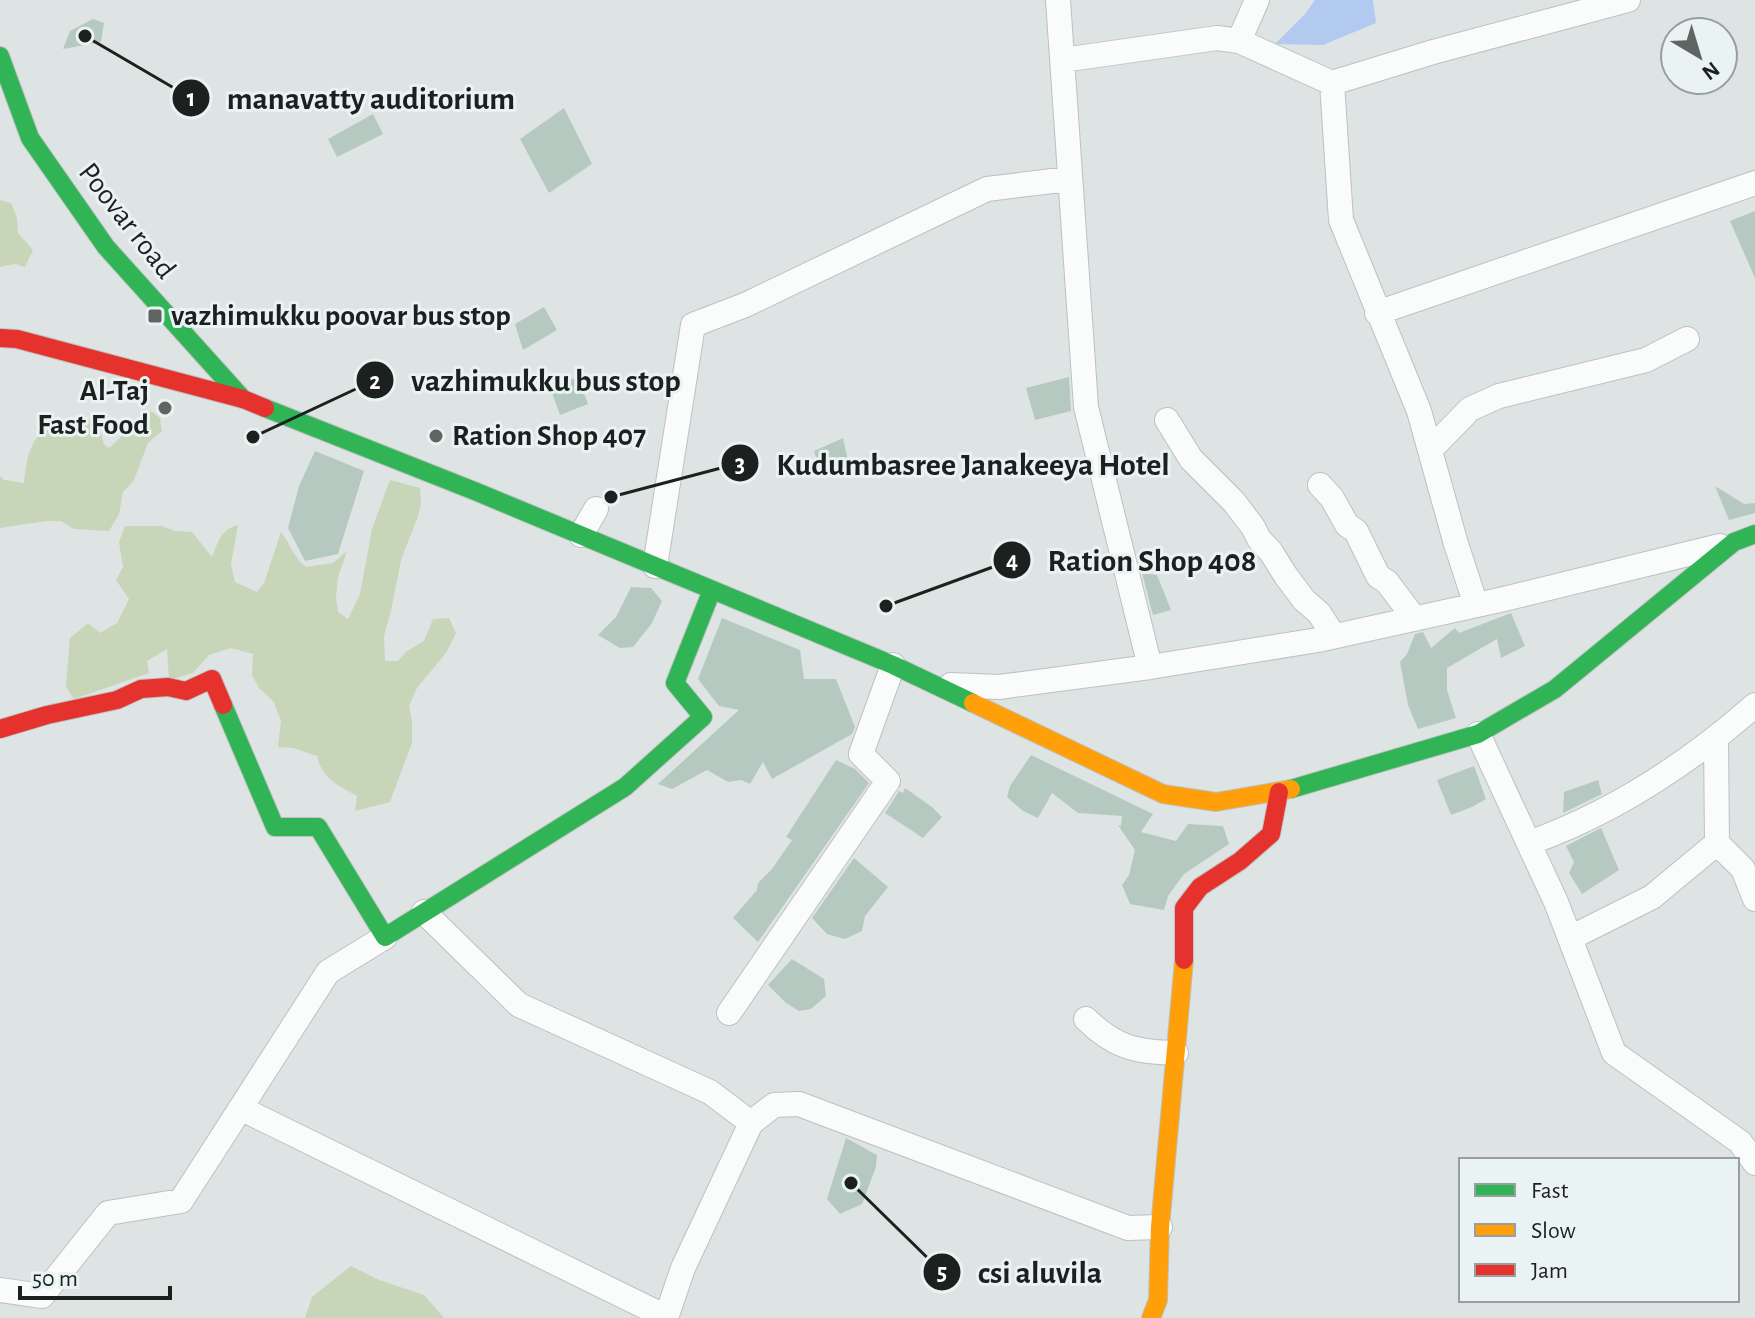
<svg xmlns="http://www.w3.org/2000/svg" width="1755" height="1318" font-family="'Alegreya Sans',sans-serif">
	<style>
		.green { fill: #c7d5b9 }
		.water { fill: #b3caf0 }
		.building { fill: #b6c9c0 }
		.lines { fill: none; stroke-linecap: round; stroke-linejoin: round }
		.street-casing { stroke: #bdc1c1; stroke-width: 26 }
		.fast-casing { stroke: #bdc1c1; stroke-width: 20 }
		.slow-casing { stroke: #bdc1c1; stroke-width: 20 }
		.jam-casing { stroke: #bdc1c1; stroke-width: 20 }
		.street { stroke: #fafbfb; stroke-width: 24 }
		.fast { stroke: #30b455; stroke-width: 18 }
		.slow { stroke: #ff9f0a; stroke-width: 18 }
		.jam { stroke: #e5322d; stroke-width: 18 }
		.poi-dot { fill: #606564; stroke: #eaf3f3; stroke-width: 3 }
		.labels { text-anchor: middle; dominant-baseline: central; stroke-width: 6; stroke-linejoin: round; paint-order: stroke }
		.street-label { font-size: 30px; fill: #1c201f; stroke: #eaf3f3 }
		.poi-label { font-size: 30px; font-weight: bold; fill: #1c201f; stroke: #eaf3f3; text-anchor: start }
		.leader { fill: none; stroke: #1c201f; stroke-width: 3 }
		.callout-dot { fill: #1c201f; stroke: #eaf3f3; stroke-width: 3 }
		.mark-label { font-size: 24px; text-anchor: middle; font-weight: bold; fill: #fff }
		.callout-label { font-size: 32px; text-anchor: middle; font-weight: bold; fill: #1c201f; stroke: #eaf3f3; stroke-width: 6; stroke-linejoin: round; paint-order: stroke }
	</style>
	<rect width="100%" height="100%" fill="#dee4e3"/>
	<path class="green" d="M 0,200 L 11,203 L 17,218 L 18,233 L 33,250 L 25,267 L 15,264 L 0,267 Z
		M 151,411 L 160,418 L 162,431 L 148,443 L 134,480 L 123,492 L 119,514 L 109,531 L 74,529 L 61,521 L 46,521 L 0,528 L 0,476 L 4,480 L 24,483 C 30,422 47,430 96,417 L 104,444 L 109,448 C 125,435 133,420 151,411 Z
		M 390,480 L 420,488 L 421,503 L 418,516 L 401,560 L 391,611 L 384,636 L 385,661 L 398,661 L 407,651 L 424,641 L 433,619 L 449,618 L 456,633 L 446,653 L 417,688 L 409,706 L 412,721 L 412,743 L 390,802 L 355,811 L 357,796 C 338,785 322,779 317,756 L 293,748 L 278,747 L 281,721 L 274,702 L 259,688 L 252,675 L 253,654 L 231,648 L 209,655 L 193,673 L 169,680 L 167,649 L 147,661 L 149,673 L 74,699 L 66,687 L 70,638 L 88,623 L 100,633 L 117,623 L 129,599 L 116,580 L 123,567 L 119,542 L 125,526 L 162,526 L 175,531 L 192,532 L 212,557 C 218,542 221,529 238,525 L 231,564 L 235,582 L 257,592 L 264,583 L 281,532 C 291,545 293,557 306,567 L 333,563 L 347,551 L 338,577 L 336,597 L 338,612 L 348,619 L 360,594 L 372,529 Z
		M 351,1266 L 379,1280 L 424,1295 L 444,1318 L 305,1318 L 312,1297 Z"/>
	<path class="water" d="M 1315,0 L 1373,0 L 1376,23 L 1323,45 L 1275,44 L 1305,14 Z"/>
	<path class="building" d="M 93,19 L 104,23 L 101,42 L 63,49 L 70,31 Z
		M 564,108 L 592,164 L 549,193 L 520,139 Z
		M 373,114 L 383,134 L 337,157 L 328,139 Z
		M 1755,211 L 1755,278 L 1730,221 Z
		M 544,307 L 557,330 L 523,350 L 515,324 Z
		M 578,377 L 588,404 L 560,415 L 550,387 Z
		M 1069,377 L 1071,411 L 1035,420 L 1026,388 Z
		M 843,438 L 848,461 L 822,476 L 814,451 Z
		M 315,451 L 364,471 L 338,554 L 305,561 L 288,528 L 299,486 Z
		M 1715,486 L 1744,504 L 1755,503 L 1755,513 L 1729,520 Z
		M 1142,573 L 1157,575 L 1171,610 L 1153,615 Z
		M 631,587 L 651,588 L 662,601 L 652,623 L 633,647 L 620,648 L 598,635 L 616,617 Z
		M 1511,613 L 1525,646 L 1501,658 L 1497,639 L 1447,668 L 1447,690 L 1456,718 L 1418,729 L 1408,705 L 1400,662 L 1407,654 L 1415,634 L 1423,632 L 1431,648 L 1455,628 L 1459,633 Z
		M 722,618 L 800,650 L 804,679 L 836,679 L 855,727 L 852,734 L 772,779 L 763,762 L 750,784 L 741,780 L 728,782 L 707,770 L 672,789 L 658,784 L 739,710 L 719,706 L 698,679 Z
		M 1031,755 L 1153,814 L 1141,832 L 1176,841 L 1188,824 L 1223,826 L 1229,844 L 1184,874 L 1168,896 L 1164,910 L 1130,904 L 1122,885 L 1129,875 L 1135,850 L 1118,825 L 1121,826 L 1122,816 L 1078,813 L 1052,793 L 1038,818 L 1023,811 L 1007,797 L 1010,786 Z
		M 836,760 L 855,769 L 869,783 L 758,942 L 733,918 L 757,890 L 758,883 L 772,869 L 792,840 L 786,837 Z
		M 1474,766 L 1486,799 L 1472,807 L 1451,815 L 1437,780 Z
		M 1598,780 L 1602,794 L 1563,813 L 1564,792 Z
		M 905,788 L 932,807 L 942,817 L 923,838 L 885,813 L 899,791 L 903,793 Z
		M 1601,828 L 1619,870 L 1582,894 L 1569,873 L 1574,862 L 1566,846 Z
		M 854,858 L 888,887 L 865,916 L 862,931 L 845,939 L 827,934 L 812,918 Z
		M 792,959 L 824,979 L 826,996 L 811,1009 L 799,1011 L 786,1003 L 768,985 Z
		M 846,1138 L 877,1155 L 876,1167 L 862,1204 L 840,1214 L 827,1199 Z"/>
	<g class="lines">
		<defs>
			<path id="street" d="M 1058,0 L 1086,407 L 1150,667
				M 1239,41 L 1257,0
				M 1063,60 L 1217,38 L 1239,41 L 1332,83 L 1433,52 L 1628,0
				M 1332,83 L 1341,220 L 1419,411 L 1456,544 L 1476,605
				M 1377,313 L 1755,183
				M 1167,420 L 1191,459 L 1234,502 L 1253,527 L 1259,539 L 1271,552 L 1286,576 L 1304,600 L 1319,613 L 1334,636
				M 1430,450 L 1470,409 L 1499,396 L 1646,360 L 1687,339
				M 1320,485 L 1332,498 L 1347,525 L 1356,531 L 1378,576 L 1387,582 L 1415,619
				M 581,535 L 596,509
				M 655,566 L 693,325 L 745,305 L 987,189 L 1069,179
				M 951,685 L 999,687 L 1150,667 L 1318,640 L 1504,599 L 1720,546
				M 1478,734 L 1556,902 L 1614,1053 L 1740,1142 L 1755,1163
				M 1716,739 L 1717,843 L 1743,869 L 1755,899
				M 1529,843 C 1613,813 1688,764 1755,705
				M 424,912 L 519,1005 L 710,1092 L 751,1123
				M 1570,938 L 1652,897 L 1717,843
				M 729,1013 L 888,781 L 861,754 L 893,665
				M 1086,1019 C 1115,1048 1137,1052 1176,1053
				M 242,1109 L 666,1317
				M 0,1290 L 42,1296 L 108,1213 L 181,1201 L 328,972 L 385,937
				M 666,1318 L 683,1268 L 751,1123 L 774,1105 L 799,1104 L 1128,1228 L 1160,1227"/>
			<path id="fast" d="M 0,56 L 30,138 L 106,247 L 243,399
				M 265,408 L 477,492 L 893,665 L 973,703
				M 223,705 L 275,827 L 318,827 L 385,937 L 625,787 L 703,717 L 675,683 L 712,590
				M 1291,789 L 1478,734 L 1555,689 L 1734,542 L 1755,534"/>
			<path id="slow" d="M 973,703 L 1163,794 L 1216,802 L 1291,789
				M 1151,1318 L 1158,1300 L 1160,1227 L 1184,960"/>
			<path id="jam" d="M 0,338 L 17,339 L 243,399 L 265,408
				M 0,729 L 47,715 L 117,700 L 141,689 L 168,687 L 186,691 L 212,679 L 223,705
				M 1184,960 L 1184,908 L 1200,887 L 1240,861 L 1271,834 L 1279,792"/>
		</defs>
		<use href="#street" class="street-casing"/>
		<use href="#fast" class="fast-casing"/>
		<use href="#slow" class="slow-casing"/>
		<use href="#jam" class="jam-casing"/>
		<use href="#street" class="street"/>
		<use href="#fast" class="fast"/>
		<use href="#slow" class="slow"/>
		<use href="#jam" class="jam"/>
	</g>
	<g class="poi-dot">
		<rect x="147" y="308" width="16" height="16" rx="4"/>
		<circle cx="165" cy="408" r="8"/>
		<circle cx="436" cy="436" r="8"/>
	</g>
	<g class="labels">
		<g class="street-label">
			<text transform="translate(127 221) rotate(52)">Poovar road</text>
		</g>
		<g class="poi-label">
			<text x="171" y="316">vazhimukku poovar bus stop</text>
			<text x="149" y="391" text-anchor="end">Al-Taj<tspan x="149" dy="34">Fast Food</tspan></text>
			<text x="452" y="436">Ration Shop 407</text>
		</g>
	</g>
	<path class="leader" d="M85 36L191 98M253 437L375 380M611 497L740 463M886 606L1012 560M851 1183L942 1272"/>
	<g class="callout-dot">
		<circle cx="85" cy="36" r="8"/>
		<circle cx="253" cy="437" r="8"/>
		<circle cx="611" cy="497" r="8"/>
		<circle cx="886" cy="606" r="8"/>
		<circle cx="851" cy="1183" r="8"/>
		<circle cx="191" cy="98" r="20"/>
		<circle cx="375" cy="380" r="20"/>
		<circle cx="740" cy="463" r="20"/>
		<circle cx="1012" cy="560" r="20"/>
		<circle cx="942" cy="1272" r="20"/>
	</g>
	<g class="mark-label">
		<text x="191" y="106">1</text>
		<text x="375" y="389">2</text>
		<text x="740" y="472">3</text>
		<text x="1012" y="568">4</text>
		<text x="942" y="1280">5</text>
	</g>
	<g class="callout-label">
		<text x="371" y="109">manavatty auditorium</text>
		<text x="546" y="391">vazhimukku bus stop</text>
		<text x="973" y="475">Kudumbasree Janakeeya Hotel</text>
		<text x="1152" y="571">Ration Shop 408</text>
		<text x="1040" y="1283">csi aluvila</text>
	</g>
	<rect x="1459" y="1158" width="280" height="144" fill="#eaf3f3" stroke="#989f9e" stroke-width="2"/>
	<rect x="1475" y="1184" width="40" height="12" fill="#30b455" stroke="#989f9e" stroke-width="2"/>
	<text x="1531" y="1198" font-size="24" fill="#1c201f">Fast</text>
	<rect x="1475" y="1224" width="40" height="12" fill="#ff9f0a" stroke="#989f9e" stroke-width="2"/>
	<text x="1531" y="1238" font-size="24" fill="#1c201f">Slow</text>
	<rect x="1475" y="1264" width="40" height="12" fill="#e5322d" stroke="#989f9e" stroke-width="2"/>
	<text x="1531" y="1278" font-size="24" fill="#1c201f">Jam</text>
	<g transform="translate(1699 56) rotate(142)"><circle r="38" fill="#eaf3f3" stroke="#989f9e" stroke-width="2"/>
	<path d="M0-6L14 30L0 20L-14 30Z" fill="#606564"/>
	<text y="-12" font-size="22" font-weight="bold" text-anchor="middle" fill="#1c201f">N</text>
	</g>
	<path d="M20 1286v12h150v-12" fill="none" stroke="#1c201f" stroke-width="4"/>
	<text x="32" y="1286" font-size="24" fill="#1c201f" stroke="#eaf3f3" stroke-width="6" paint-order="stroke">50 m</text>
</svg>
